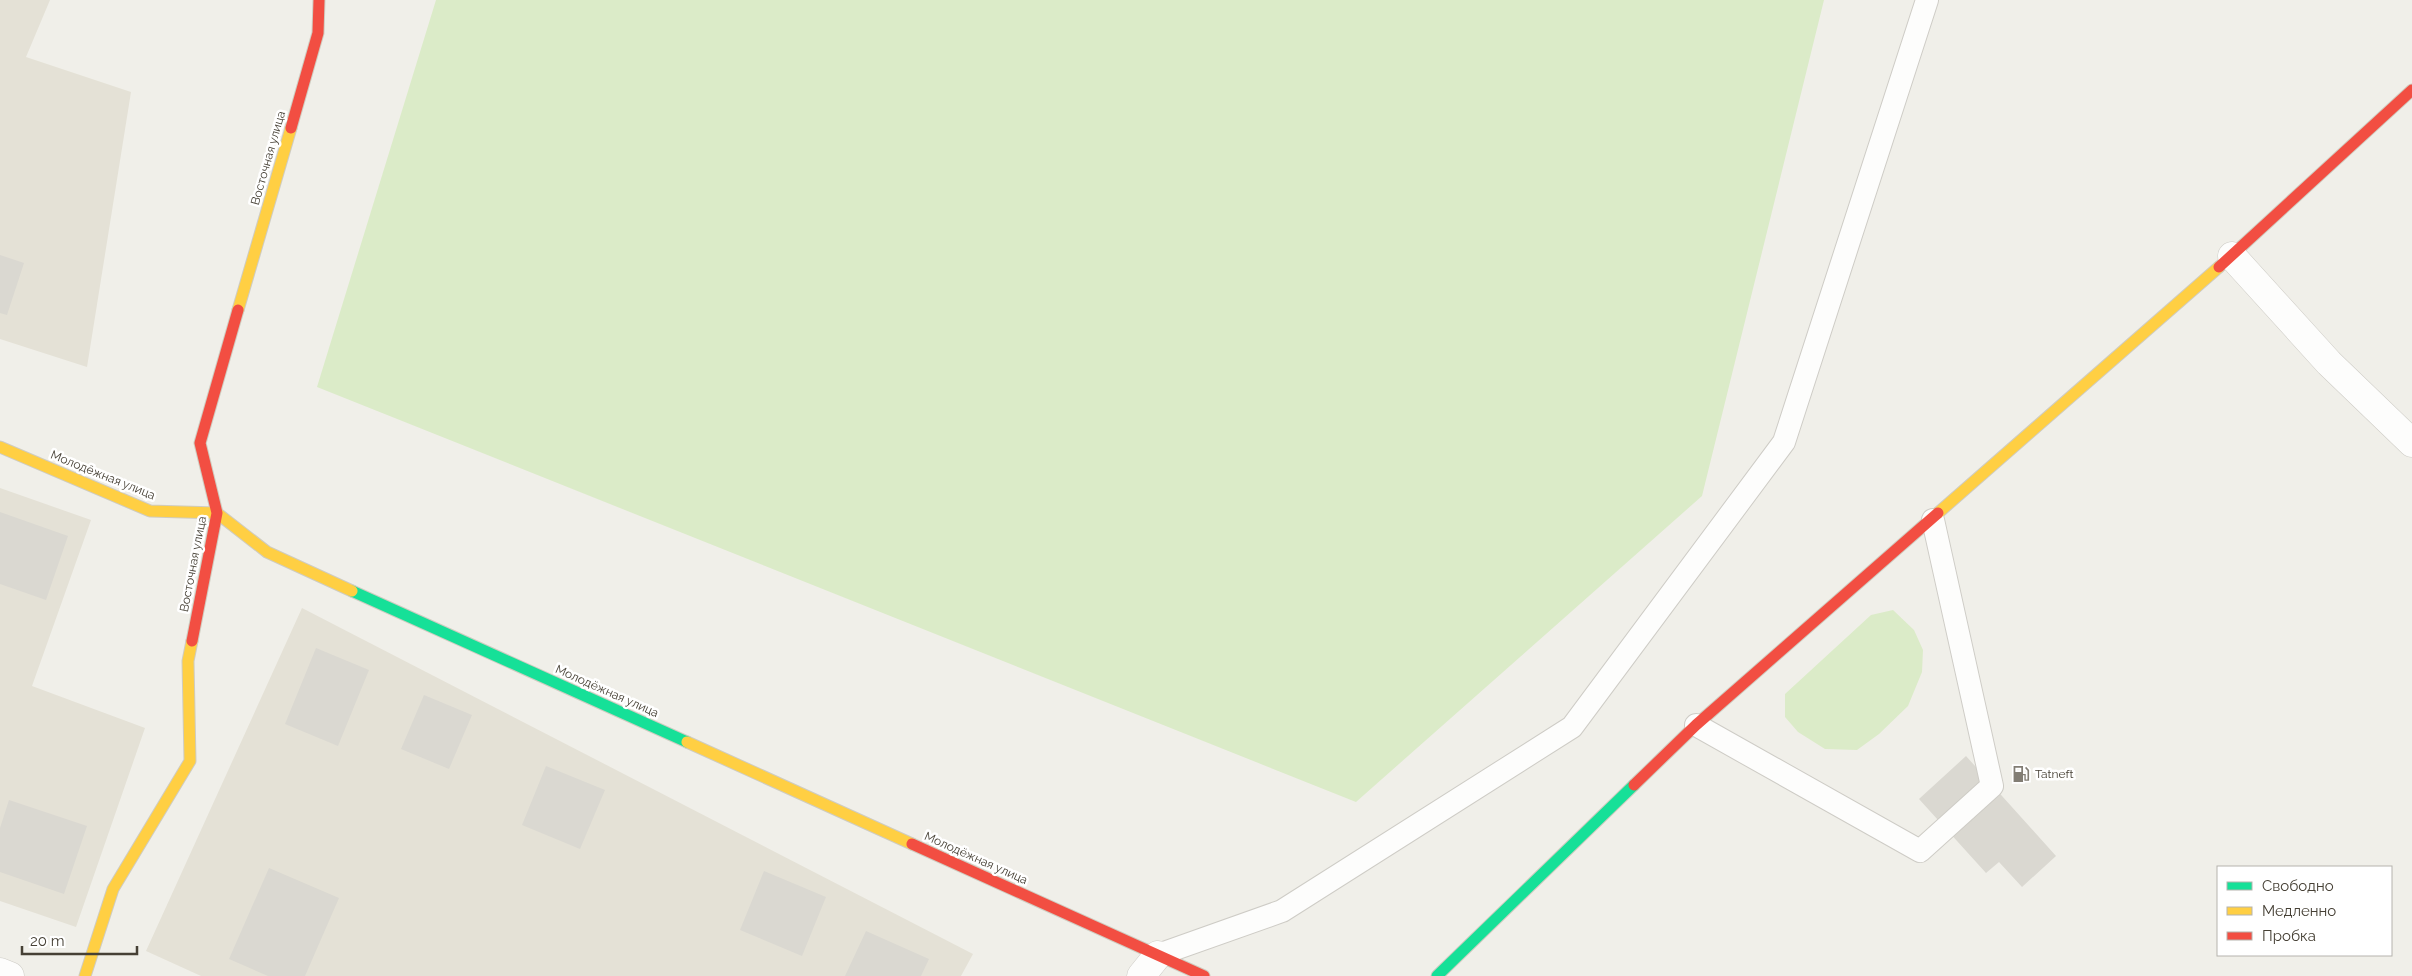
<svg xmlns="http://www.w3.org/2000/svg" width="2412" height="976" font-family="Raleway,sans-serif">
	<style>
		.residential { fill: #e4e1d6 }
		.green { fill: #dbebc8 }
		.building { fill: #dad8d1 }
		.lines { fill: none; stroke-linecap: round; stroke-linejoin: round }
		.lane-casing { stroke: #ceccc6; stroke-width: 24 }
		.street-casing { stroke: #ceccc6; stroke-width: 29 }
		.fast-casing { stroke: #cfccc0; stroke-width: 13 }
		.slow-casing { stroke: #cfccc0; stroke-width: 13 }
		.jam-casing { stroke: #cfccc0; stroke-width: 13 }
		.lane { stroke: #fdfdfc; stroke-width: 22 }
		.street { stroke: #fdfdfc; stroke-width: 28 }
		.fast { stroke: #16e098; stroke-width: 11 }
		.slow { stroke: #ffcf43; stroke-width: 11 }
		.jam { stroke: #f24e42; stroke-width: 11 }
		.labels { text-anchor: middle; dominant-baseline: central; stroke-width: 5; stroke-linejoin: round; paint-order: stroke }
		.street-label { font-size: 12px; fill: #464035; stroke: #fff }
		.poi-label { font-size: 12px; fill: #464035; stroke: #fff; text-anchor: start }
	</style>
	<rect width="100%" height="100%" fill="#f0efe9"/>
	<path class="residential" d="M0 0H50L26 57 131 92 87 367 0 339Z
		M0 488 91 520 32 686 145 728 76 927 0 901Z
		M302 608 973 954 961 976H201L146 951Z"/>
	<path class="green" d="M436 0H1824L1702 496 1356 802 317 387Z
		M1893 610 1914 630 1923 650 1922 672 1908 706 1879 734 1857 750 1825 749 1798 732 1785 717V694L1871 615Z"/>
	<path class="building" d="M0 255 24 263 7 315 0 313Z
		M0 512 68 536 46 600 0 584Z
		M316 648 369 670 338 746 285 724Z
		M424 695 472 715 449 769 401 749Z
		M1966 756 2056 856 2022 887 1999 862 1986 873 1919 799Z
		M546 766 605 790 580 849 522 825Z
		M9 800 87 826 64 894 0 872V828Z
		M269 868 339 898 305 976H268L229 959Z
		M764 871 826 897 802 956 740 930Z
		M866 931 929 959 921 976H845Z"/>
	<g class="lines">
		<g class="lane-casing">
			<path id="lane" d="M1696 725 1920 851 1992 786 1933 520
				M1158 955 1282 911 1572 727 1784 442 1927 0"/>
		</g>
		<g class="street-casing">
			<path id="street" d="M2232 256 2329 363 2412 443
				M0 972 10 976
				M1141 976 1158 955"/>
		</g>
		<g class="fast-casing">
			<path id="fast" d="M352 591 687 742
				M1437 976 1634 785"/>
		</g>
		<g class="slow-casing">
			<path id="slow" d="M238 310 291 128
				M0 447 150 511 217 513 267 552 352 591
				M1938 513 2219 267
				M687 742 912 844
				M85 976 113 889 190 761 188 661 192 641"/>
		</g>
		<g class="jam-casing">
			<path id="jam" d="M291 128 318 33 319 0
				M2219 267 2412 90
				M192 641 217 513 200 443 238 310
				M1634 785 1696 725 1938 513
				M912 844 1204 976"/>
		</g>
		<use href="#lane" class="lane"/>
		<use href="#street" class="street"/>
		<use href="#fast" class="fast"/>
		<use href="#slow" class="slow"/>
		<use href="#jam" class="jam"/>
	</g>
	<defs>
		<g id="fuel-bare" transform="scale(1.35)"><path d="M-5.5-6h7V0h2V4h1.3V-2.5L3-4.5l.8-.8L6-3V5H2.5V1h-1V6h-7ZM-4.2-4.7v3.2H.2V-4.7Z" fill="#827d74" stroke="#fff" stroke-width="2.5" paint-order="stroke"/></g>
	</defs>
	<g fill-rule="evenodd">
		<use href="#fuel-bare" x="2021" y="774"/>
	</g>
	<g class="labels">
		<g class="street-label">
			<text transform="translate(268 158) rotate(-74)">Восточная улица</text>
			<text transform="translate(103 475) rotate(22)">Молодёжная улица</text>
			<text transform="translate(193 564) rotate(-79)">Восточная улица</text>
			<text transform="translate(607 691) rotate(24)">Молодёжная улица</text>
			<text transform="translate(976 858) rotate(24)">Молодёжная улица</text>
		</g>
		<g class="poi-label">
			<text x="2035" y="774">Tatneft</text>
		</g>
	</g>
	<rect x="2217" y="866" width="175" height="90" fill="#ffffff" stroke="#b5b3ae"/>
	<rect x="2227" y="882" width="25" height="8" fill="#16e098" stroke="#b5b3ae"/>
	<text x="2262" y="891" font-size="15" fill="#464035">Свободно</text>
	<rect x="2227" y="907" width="25" height="8" fill="#ffcf43" stroke="#b5b3ae"/>
	<text x="2262" y="916" font-size="15" fill="#464035">Медленно</text>
	<rect x="2227" y="932" width="25" height="8" fill="#f24e42" stroke="#b5b3ae"/>
	<text x="2262" y="941" font-size="15" fill="#464035">Пробка</text>
	<path d="M22 946v8h115v-8" fill="none" stroke="#464035" stroke-width="2.5"/>
	<text x="30" y="946" font-size="15" fill="#464035" stroke="#ffffff" stroke-width="4" paint-order="stroke">20 m</text>
</svg>
